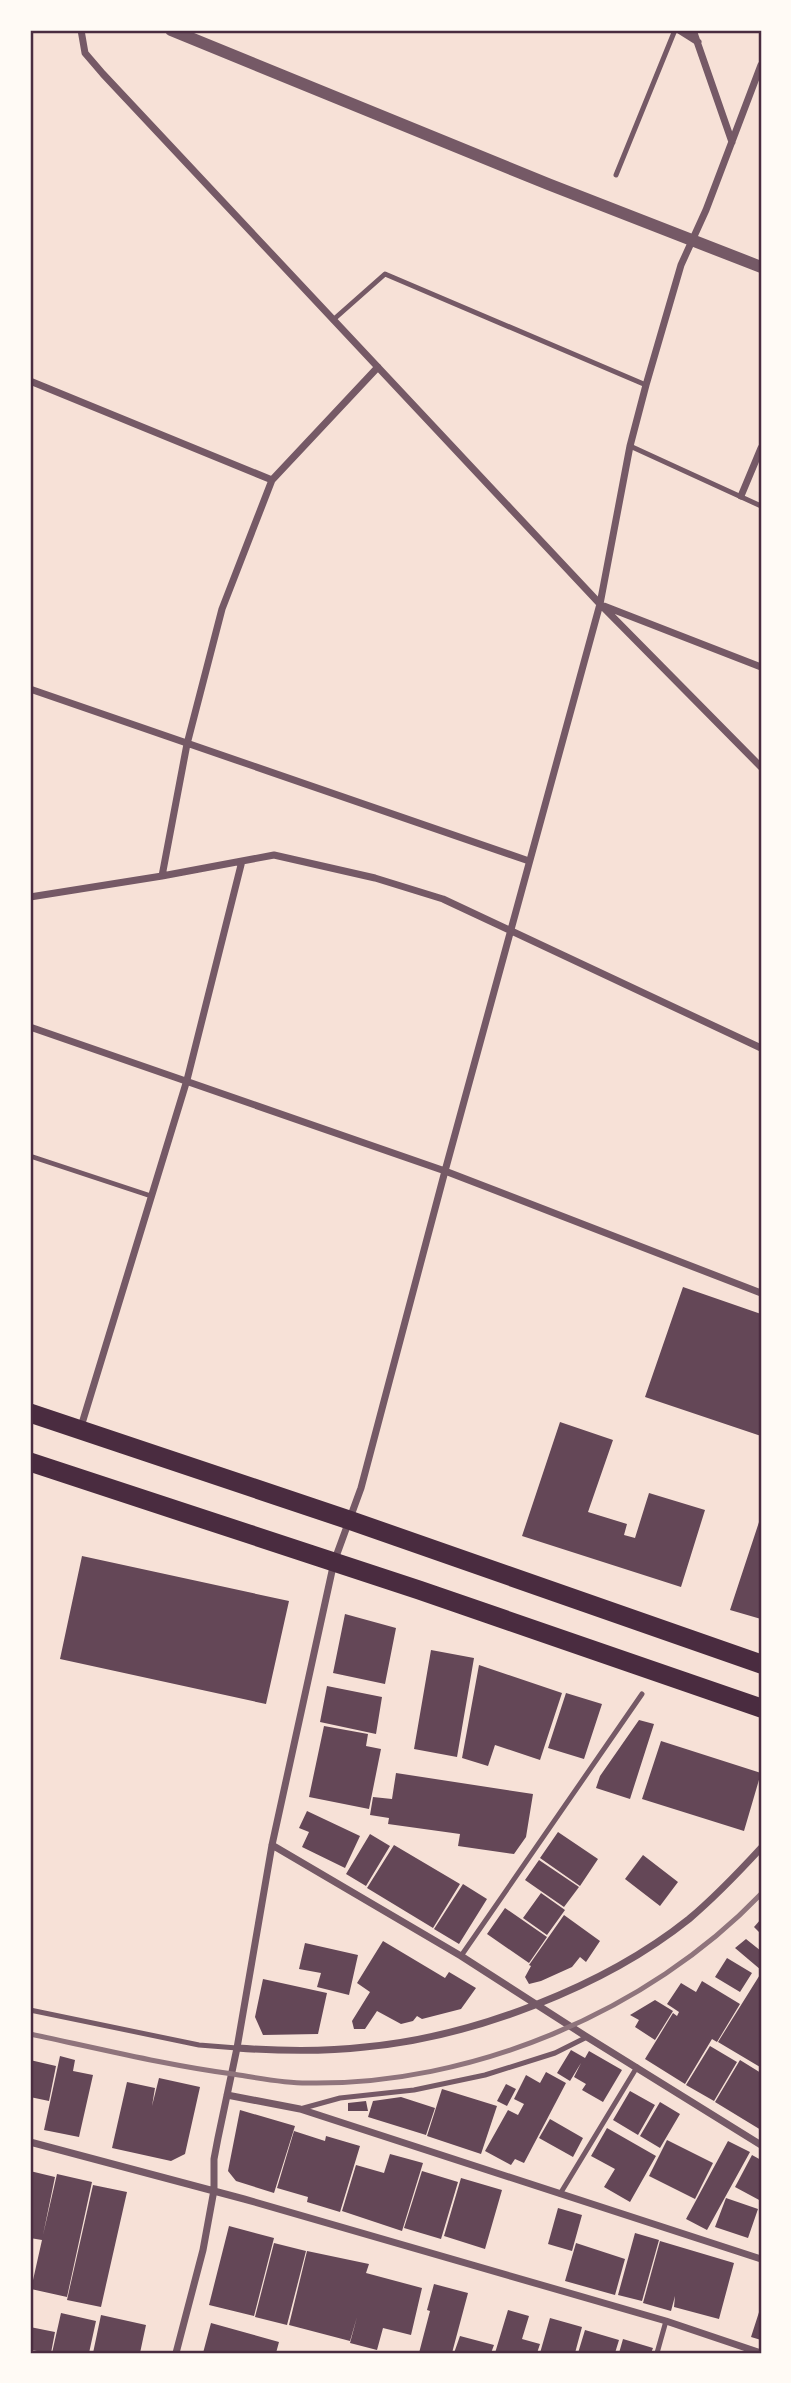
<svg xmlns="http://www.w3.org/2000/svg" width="791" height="2383" font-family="Signika,sans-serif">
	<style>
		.building { fill: #644757 }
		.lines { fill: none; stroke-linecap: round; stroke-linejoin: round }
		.service { stroke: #755966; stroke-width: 5 }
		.minor { stroke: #755966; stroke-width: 7 }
		.tertiary { stroke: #755966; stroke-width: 12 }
		.trunk { stroke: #4a2c40; stroke-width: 19 }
		.rail { stroke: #8f747c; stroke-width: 5 }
		.neatline { fill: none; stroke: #4a2c40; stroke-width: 2.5 }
	</style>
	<rect width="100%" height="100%" fill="#f7e1d7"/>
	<path class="building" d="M683 1287 761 1314V1436L645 1397Z
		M560 1422 613 1440 588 1512 627 1524 624 1535 635 1538 649 1493 705 1510 681 1587 522 1536Z
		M761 1516V1619L730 1610Z
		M82 1556 289 1601 266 1704 60 1659Z
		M345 1614 396 1628 385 1684 333 1673Z
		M431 1650 474 1658 457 1757 414 1749Z
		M479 1665 562 1693 540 1760 495 1745 488 1766 462 1758Z
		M327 1686 382 1697 376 1734 320 1722Z
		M566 1693 602 1704 584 1759 548 1748Z
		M639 1720 654 1724 630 1799 596 1788 600 1776Z
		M324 1726 368 1734 366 1746 381 1749 369 1809 309 1797Z
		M661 1741 761 1773 744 1831 642 1799Z
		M396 1773 533 1794 526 1837 514 1854 458 1846 460 1834 388 1824 389 1818 370 1815 373 1797 392 1799Z
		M307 1811 360 1836 345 1868 302 1847 309 1832 299 1828Z
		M558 1832 598 1859 580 1886 540 1858Z
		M370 1834 390 1846 366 1886 346 1874Z
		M394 1845 460 1884 433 1928 367 1888Z
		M643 1855 678 1882 660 1906 625 1879Z
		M539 1860 579 1887 564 1907 525 1880Z
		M463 1884 487 1899 459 1944 434 1929Z
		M541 1893 565 1910 547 1935 523 1918Z
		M505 1908 547 1937 529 1963 487 1934Z
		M564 1915 600 1941 586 1962 580 1957 572 1967 541 1981 529 1984 525 1977 531 1966 529 1965Z
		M761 1919V1934L754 1927Z
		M746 1939 761 1951V1970L735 1948Z
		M383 1941 445 1978 449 1972 476 1988 461 2009 422 2019 417 2016 413 2021 401 2024 377 2011 365 2029H354L352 2021 370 1992 357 1983Z
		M305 1943 358 1955 349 1995 317 1987 321 1973 299 1969Z
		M727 1958 752 1973 740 1992 715 1977Z
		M761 1973V2065L760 2067 718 2042Z
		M263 1979 327 1993 318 2034 263 2035 255 2017Z
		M702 1981 740 2004 717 2042 712 2039 685 2084 645 2059 673 2013 677 2016 679 2012 667 2004 681 1983 696 1992Z
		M655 2000 673 2011 655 2040 635 2027 639 2020 630 2015Z
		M710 2046 737 2062 714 2101 686 2085Z
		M571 2050 585 2058 589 2051 622 2070 603 2102 582 2090 586 2084 574 2077 581 2063 570 2081 557 2073Z
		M60 2056 75 2060 73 2071 93 2075 79 2137 44 2130Z
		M30 2060 56 2066 49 2101 30 2097Z
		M740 2060 761 2073V2130L715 2102Z
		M546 2072 566 2083 524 2163 515 2159 511 2165 485 2151 508 2110 518 2115 524 2104 514 2099 526 2075 540 2083Z
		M159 2078 200 2087 185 2154 171 2161 112 2148 127 2082 155 2088 152 2106Z
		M506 2084 516 2089 507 2106 497 2101Z
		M442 2089 497 2106 481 2154 427 2136Z
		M630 2091 655 2105 638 2135 613 2120Z
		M401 2097 435 2108 426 2135 368 2117 373 2101Z
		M366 2101 368 2111H348V2103Z
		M660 2102 680 2114 660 2148 640 2136Z
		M240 2110 295 2126 274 2193 236 2181 228 2171Z
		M550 2119 583 2138 573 2157 539 2138Z
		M607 2128 656 2156 630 2202 604 2187 615 2169 591 2156Z
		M294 2131 325 2141 326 2136 360 2146 340 2212 307 2202 308 2197 277 2188Z
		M667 2140 713 2163 695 2199 649 2176Z
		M728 2141 750 2152 707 2230 686 2219Z
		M390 2154 423 2163 402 2231 342 2211 356 2165 384 2173Z
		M752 2155 761 2160V2201L735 2187Z
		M30 2171 55 2177 43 2235 57 2174 92 2182 67 2297 31 2289 42 2240 30 2238Z
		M422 2171 458 2182 441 2239 404 2228Z
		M461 2178 502 2190 485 2249 444 2236Z
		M93 2185 127 2192 101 2307 67 2300Z
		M726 2198 758 2209 748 2238 715 2227Z
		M558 2208 582 2215 572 2251 548 2244Z
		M229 2226 274 2238 254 2316 209 2305Z
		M635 2233 659 2240 642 2301 618 2295Z
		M660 2241 734 2263 719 2319 674 2307 675 2296 671 2311 643 2303Z
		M274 2243 306 2251 287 2325 255 2317Z
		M576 2243 625 2259 615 2295 565 2281Z
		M307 2251 369 2264 366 2273 422 2288 411 2335 383 2328 377 2350 350 2343 357 2317 350 2341 289 2325Z
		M434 2284 468 2293 452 2353H419L430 2311 427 2310Z
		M761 2306V2340L751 2337Z
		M508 2310 529 2316 522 2339 540 2344 537 2353H495Z
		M61 2313 96 2321 89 2353H52Z
		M101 2315 146 2325 140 2353H93Z
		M550 2318 582 2327 575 2353H540Z
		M211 2323 279 2342 276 2353H203Z
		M30 2327 55 2332 51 2353 30 2350Z
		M585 2330 619 2340 615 2353H578Z
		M460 2336 494 2345 491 2353H454Z
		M623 2339 653 2348 651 2353H619Z"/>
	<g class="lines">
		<path class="service" d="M616 175 675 30
			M333 320 385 274 646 385
			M630 446 761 506
			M30 1156 151 1196
			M461 1956 642 1694
			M30 2010 199 2045 237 2048
			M300 2109 340 2098 414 2090 485 2075 555 2053 587 2037
			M560 2194 637 2067
			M657 2353 666 2321"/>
		<path class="minor" d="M81 30 85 53 103 74 600 604 761 767
			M679 30 698 42
			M693 30 732 142
			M30 381 272 480
			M741 496 761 448
			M604 606 761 667
			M30 689 529 861
			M162 876 187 744 222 609 272 480 378 367
			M30 897 162 876 274 855 375 878 443 899 761 1048
			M30 1027 445 1171 761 1293
			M80 1430 187 1080 242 861
			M272 1845 461 1956 587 2037 761 2145
			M237 2048C280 2051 322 2052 365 2047 473 2037 604 1987 689 1919 715 1897 738 1873 761 1848
			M227 2095 300 2109 761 2259
			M30 2142 244 2199 666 2321 761 2353
			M176 2353 203 2250 214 2190V2159L218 2138 237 2048 272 1845 334 1562 361 1488 445 1171 600 604 630 446 646 385 681 265 706 210 761 65"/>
		<path class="tertiary" d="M171 30 548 184 761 267"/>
		<path class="trunk" d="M30 1413 349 1520 761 1664
			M30 1462 419 1590 761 1708"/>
		<path class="rail" d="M30 2034C97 2048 165 2065 233 2074 258 2078 282 2083 307 2083 471 2086 648 2012 761 1894"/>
	</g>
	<rect width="791" height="2383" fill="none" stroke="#fffaf5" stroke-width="63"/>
	<rect x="32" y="32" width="728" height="2320" class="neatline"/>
</svg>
